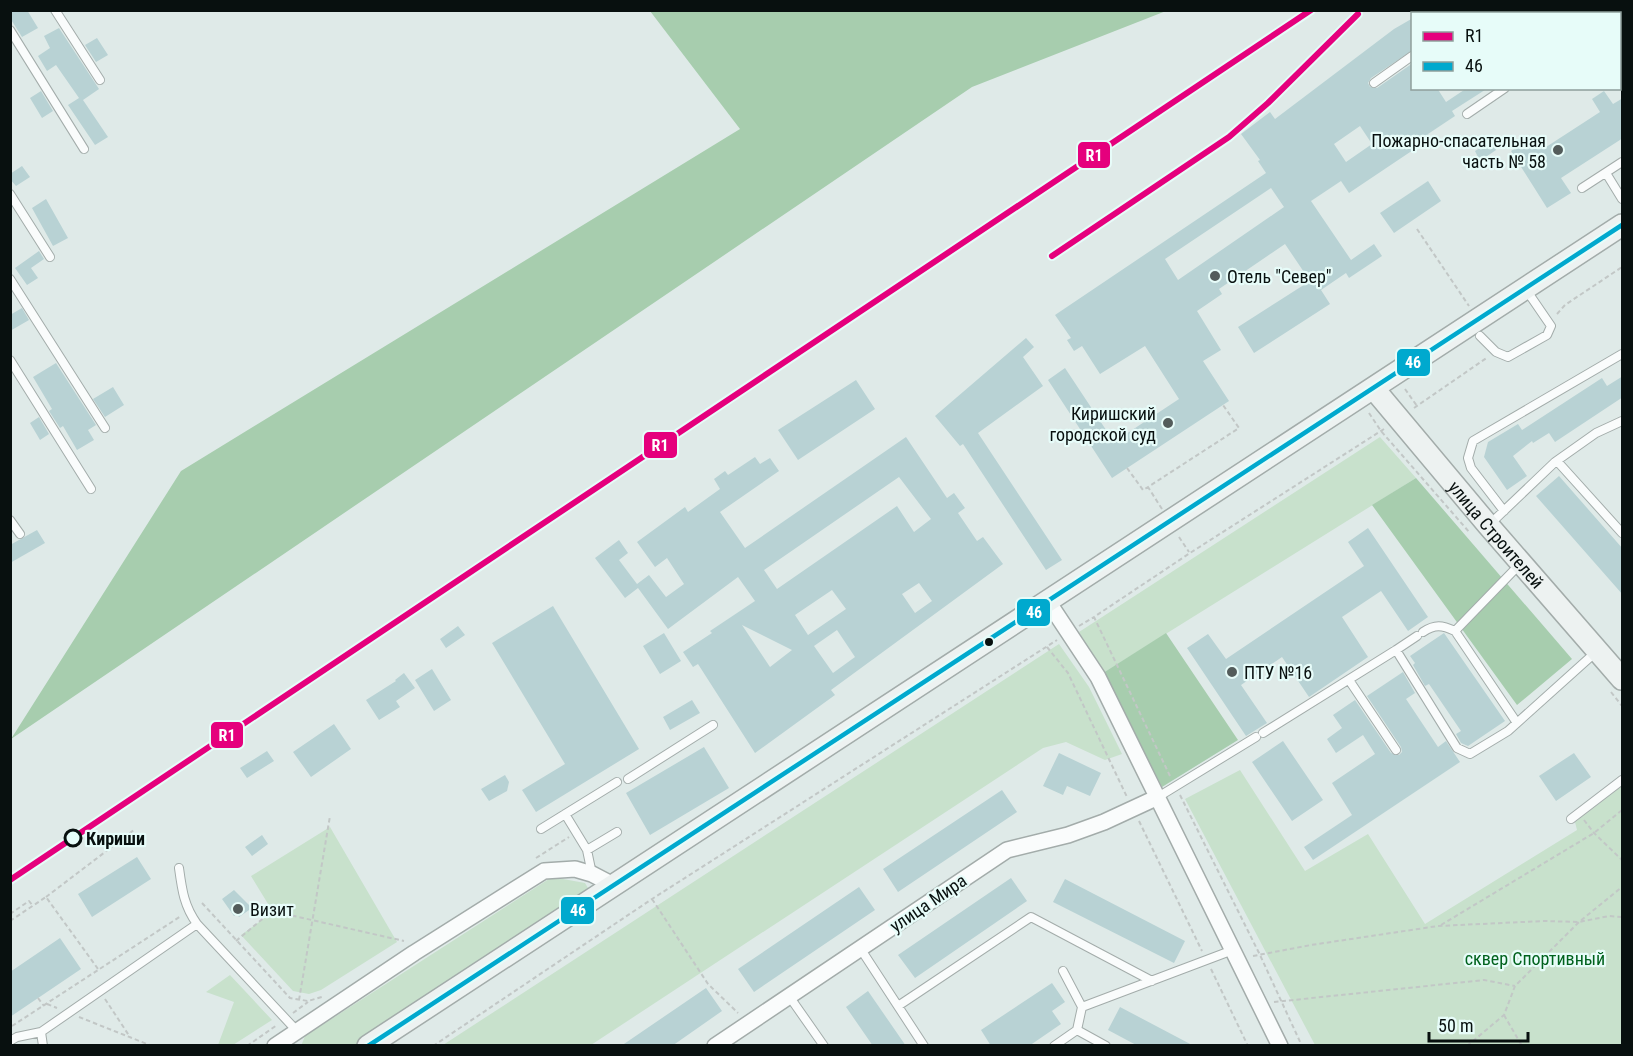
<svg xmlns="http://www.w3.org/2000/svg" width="1633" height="1056" font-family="'Roboto Condensed',sans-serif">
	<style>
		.green { fill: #c8e1cc }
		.forest { fill: #a7cdae }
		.building { fill: #b8d2d4; fill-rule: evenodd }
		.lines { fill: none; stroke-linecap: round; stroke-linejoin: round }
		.lane-casing { stroke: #a3acaa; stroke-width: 10 }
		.street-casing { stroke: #a3acaa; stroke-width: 18 }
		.secondary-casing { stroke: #a3acaa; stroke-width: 24 }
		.path { stroke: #c2c7c6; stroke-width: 2; stroke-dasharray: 4.5 3; stroke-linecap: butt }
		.lane { stroke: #fafcfc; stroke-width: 8 }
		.street { stroke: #fafcfc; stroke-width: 15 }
		.secondary { stroke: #edf2f1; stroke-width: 21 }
		.bus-1-casing { stroke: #e7fcf9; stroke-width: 9 }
		.bus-1 { stroke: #00a9ce; stroke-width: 4.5 }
		.rail-1-casing { stroke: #e7fcf9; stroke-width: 10 }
		.rail-1 { stroke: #e5007d; stroke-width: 6 }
		.poi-dot { fill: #535c5b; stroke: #e7fcf9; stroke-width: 2 }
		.bus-dot { fill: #08100f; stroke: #e7fcf9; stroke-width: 2 }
		.stop-dot { fill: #e7fcf9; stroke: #08100f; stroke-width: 3 }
		.labels { text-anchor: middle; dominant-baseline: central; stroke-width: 4.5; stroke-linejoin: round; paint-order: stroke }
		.poi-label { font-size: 18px; fill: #08100f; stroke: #e7fcf9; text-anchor: start }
		.street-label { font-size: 18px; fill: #08100f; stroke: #e7fcf9 }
		.stop-label { font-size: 18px; font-weight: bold; fill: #08100f; stroke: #e7fcf9; text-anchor: start }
		.park-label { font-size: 18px; fill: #00621d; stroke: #e7fcf9 }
		.line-badge { stroke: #e7fcf9; stroke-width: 2 }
		.badge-label { font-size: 16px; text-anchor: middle; font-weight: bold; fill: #fff }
	</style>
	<rect width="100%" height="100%" fill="#dfeae8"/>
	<path class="green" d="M1380 437 1416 478 1103 673 1079 632Z
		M1059 644 1089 687 1122 754 1105 760 1066 742 1043 748 591 1045H443Z
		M1240 770 1305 871 1368 834 1425 924 1577 830 1575 822 1622 786V1045H1315L1185 799Z
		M330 827 397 942 321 990 309 994 293 991 241 935 273 912 251 876Z
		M552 877 585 883 591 893 359 1045 301 1046 305 1036Z
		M230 975 272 1020 233 1045H218L234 1002 206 992Z"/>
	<path class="forest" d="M650 11H1166L972 87 11 739 181 471 740 129Z
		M1416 478 1572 659 1517 705 1372 505Z
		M1166 633 1238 740 1162 787 1103 673Z"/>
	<path class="building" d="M10 10H27L38 28 22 37 10 18Z
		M1413 18V50L1371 78 1368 83 1370 87 1377 88 1413 63V88H1437L1446 102 1467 88H1488L1452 111 1455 116 1428 134 1431 138 1349 193 1341 181 1311 201 1351 260 1374 244 1382 256 1349 278 1346 273 1321 290 1330 304 1254 353 1238 327 1310 281 1285 244 1219 289 1222 294 1197 311 1221 350 1203 361 1229 401 1112 478 1048 380 1065 368 1114 442 1179 399 1145 346 1100 374 1082 346 1074 351 1067 340 1071 338 1055 315 1266 173 1258 161 1260 160 1241 134 1270 112 1275 119 1394 29ZM1360 126 1372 144 1346 162 1334 144ZM1271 188 1284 207 1178 280 1165 259Z
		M59 28 99 89 83 100 108 137 95 145 68 105 79 98 56 65 47 71 38 56 50 48 44 36Z
		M97 38 108 55 96 62 85 45Z
		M41 91 53 111 42 118 30 98Z
		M1604 91 1613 104 1623 98V138L1561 178 1571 193 1547 208 1511 151 1534 136 1543 149 1600 112 1592 99Z
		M1491 141 1496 150 1480 161 1475 151Z
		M22 166 30 177 16 186 10 179V174Z
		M1428 181 1441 201 1394 233 1380 213Z
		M46 199 68 238 53 246 32 208Z
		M39 251 44 259 31 268 38 278 27 285 15 268Z
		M22 308 29 320 10 331V315Z
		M1026 338 1034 347 1023 357 1043 386 978 433 1062 560 1046 570 963 444 960 446 935 416Z
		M56 363 96 425 88 430 94 440 77 450 63 426 60 428 49 411 52 409 33 377Z
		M1623 376V397L1555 442 1549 433 1533 443 1532 441 1513 456 1527 476 1507 490 1484 457 1488 442 1518 424 1522 430 1602 378 1607 386Z
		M856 380 875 409 798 460 778 430Z
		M113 387 124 405 105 417 93 399Z
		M39 417 49 434 40 440 30 423Z
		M906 437 947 498 954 493 965 508 958 513 977 541 983 537 1003 564 831 690 835 695 755 753 698 664 693 667 683 652 712 633 710 631 755 601 738 577 668 629 638 588 625 598 595 558 619 540 628 553 619 560 637 584 649 575 666 597 684 584 667 558 655 567 637 542 685 507 688 512 720 489 714 479 725 471 728 475 755 457 760 464 770 458 779 471 720 512 745 548ZM899 477 931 519 914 532 897 506 777 589 764 570ZM919 583 932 601 915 613 902 594ZM832 590 846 609 808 635 795 615ZM742 625 792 650 770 667ZM837 630 855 657 833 673 814 646Z
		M1559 476 1623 549V595L1536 496Z
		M1368 528 1428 617 1408 631 1381 591 1342 617 1368 657 1309 697 1282 657 1241 685 1267 723 1246 736 1187 648 1208 634 1226 659 1364 566 1348 542Z
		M37 530 45 543 10 563V545Z
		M553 606 639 749 536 812 522 790 565 764 492 643Z
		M458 626 465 635 446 648 440 639Z
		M664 633 681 661 660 674 643 646Z
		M1444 633 1505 721 1468 746 1461 743 1456 734 1461 731 1429 684 1425 686 1413 665 1415 663 1410 656Z
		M432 669 451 700 434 711 415 680Z
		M1403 672 1415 693 1406 699 1438 747 1446 741 1460 762 1313 860 1304 847 1352 815 1332 783 1375 754 1363 735 1336 753 1327 739 1342 728 1333 715 1355 700 1391 753 1399 755 1402 752 1401 747 1367 696Z
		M404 673 415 688 396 701 400 707 379 720 366 700 396 681 395 680Z
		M692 700 700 713 670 730 663 717Z
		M334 724 351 749 311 777 293 752Z
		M1283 741 1323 800 1292 821 1252 762Z
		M704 747 729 788 650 835 626 793Z
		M267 751 274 761 247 778 240 768Z
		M1059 753 1101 773 1090 796 1067 786 1063 795 1043 786Z
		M1574 753 1591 777 1556 801 1539 776Z
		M505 775 509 782 507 791 489 801 481 789Z
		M1002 790 1017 812 898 892 883 869Z
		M262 835 268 844 252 856 245 847Z
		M137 857 151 879 92 917 78 894Z
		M1011 878 1027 901 915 978 898 955Z
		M1065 879 1185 941 1174 963 1053 902Z
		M859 887 875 910 754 992 738 969Z
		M234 890 252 908 239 917 237 914 234 916 222 899Z
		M60 938 81 969 10 1017V972Z
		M1052 983 1065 1002 1052 1011 1061 1024 1029 1046H991L981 1030Z
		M706 988 722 1011 672 1046H621Z
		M868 991 906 1046H873L846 1007Z
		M1120 1007 1194 1046H1138L1108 1030Z"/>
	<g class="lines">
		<g class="lane-casing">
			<path id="lane" d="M55 10 100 80
				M1477 14 1482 10
				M1563 14 1568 10
				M1614 14 1618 10
				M10 30 84 149
				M1374 83 1412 56
				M1467 114 1505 88
				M1606 173 1622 199
				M1582 188 1622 162
				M10 194 50 257
				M10 279 105 428
				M1480 336 1496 352 1508 357 1547 335 1551 326 1527 291
				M10 360 91 489
				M1557 461 1622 533
				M1504 511 1471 468 1468 458 1473 441 1622 354
				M10 520 20 534
				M1490 524 1555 462 1596 433 1622 421
				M1455 631 1520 564
				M1423 632C1435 624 1442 625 1455 631L1517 723
				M1396 650 1417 636
				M1349 680 1396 750
				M1263 733 1396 650 1457 748 1470 754 1508 731 1597 651
				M628 779 713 725
				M1158 797 1256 737
				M565 814 587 850 592 874
				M1571 819 1622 780
				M541 829 617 782
				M587 850 617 832
				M179 868C182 890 184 906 197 924
				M860 948 924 1046
				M1063 971 1082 1007
				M789 996 824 1046
				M898 1006 1031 917 1152 981
				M10 1041 17 1037 41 1032
				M43 1046 41 1032 197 924 297 1031
				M1054 1046 1077 1030
				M1106 1046 1077 1030 1082 1007 1233 950"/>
		</g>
		<g class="street-casing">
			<path id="street" d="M1049 603 1098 677 1280 1046
				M275 1046 414 953 544 871 575 869 592 874 615 886
				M715 1046 1007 850 1068 835 1104 822 1158 797"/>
		</g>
		<g class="secondary-casing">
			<g id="secondary">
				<path id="s1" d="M1374 389 1488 525 1622 679"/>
				<path d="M368 1046C788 775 1205 500 1622 225"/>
			</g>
		</g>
		<path class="path" d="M1417 229 1469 306
			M1557 314 1565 305 1622 267
			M1405 389 1417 406
			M1414 408 1488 357
			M1369 413 1381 431 1470 533
			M1127 468 1143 490 1148 487
			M1162 509 1148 487 1239 428 1223 405
			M1179 537 1189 552
			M1079 626 1094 617
			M1047 647 1068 673 1127 797
			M1611 692 1622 706
			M1170 776 1094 617 1190 553 1384 429
			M1180 795 1260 955 1302 1046
			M1584 820 1594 833 1622 860
			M1139 821 1202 951
			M536 858 569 837
			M46 897 134 830
			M652 899 708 984 738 1013
			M202 903 290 998 308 1001 322 997
			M10 914 29 901 33 906
			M10 921 46 897 98 969
			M1441 925 1594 833 1622 810
			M236 941 272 911 404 941
			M1253 956 1311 945 1438 926 1544 921 1579 922 1609 916 1622 917
			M1211 969 1248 1046
			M38 998 44 1006
			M105 999 130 1037
			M299 1000 330 816
			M1274 1002 1484 980 1515 986
			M47 1004 57 1008
			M293 1013 308 1002
			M1504 1015 1522 1046
			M79 1017 152 1046
			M12 1026 181 916
			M247 1046 277 1025
			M433 1046 652 899 1057 640
			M1467 1046 1504 1015 1515 986 1579 922 1622 887"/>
		<use href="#lane" class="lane"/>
		<use href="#street" class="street"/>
		<use href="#secondary" class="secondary"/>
		<g class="bus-1-casing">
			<path id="bus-1" d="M368 1046C788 775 1205 500 1622 225"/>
		</g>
		<use href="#bus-1" class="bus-1"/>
		<g class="rail-1-casing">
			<path id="rail-1" d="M1052 256 1229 137 1268 103 1358 14
				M10 880 1311 10"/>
		</g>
		<use href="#rail-1" class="rail-1"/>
	</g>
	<g class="poi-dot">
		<circle cx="1558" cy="150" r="6"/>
		<circle cx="1215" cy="276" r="6"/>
		<circle cx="1168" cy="423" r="6"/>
		<circle cx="1232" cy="672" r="6"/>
		<circle cx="238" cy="909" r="6"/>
	</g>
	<circle class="bus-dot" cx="989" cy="642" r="5"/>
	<circle class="stop-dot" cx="73" cy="838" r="8"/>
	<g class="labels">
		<g class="poi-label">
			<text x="1546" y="140" text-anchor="end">Пожарно-спасательная<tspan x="1546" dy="21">часть № 58</tspan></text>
			<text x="1227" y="276">Отель "Север"</text>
			<text x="1156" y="413" text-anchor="end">Киришский<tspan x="1156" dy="21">городской суд</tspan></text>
			<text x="1244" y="672">ПТУ №16</text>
			<text x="250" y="909">Визит</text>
		</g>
		<g class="street-label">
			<text stroke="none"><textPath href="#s1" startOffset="190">улица Строителей</textPath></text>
			<text transform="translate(928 903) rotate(-34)">улица Мира</text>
		</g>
		<g class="stop-label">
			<text x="86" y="838">Кириши</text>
		</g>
		<g class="park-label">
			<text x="1535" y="958">сквер Спортивный</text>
		</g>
	</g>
	<g class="line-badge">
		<rect x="1077" y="141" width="34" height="28" rx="6" fill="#e5007d"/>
		<rect x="1396" y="348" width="35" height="29" rx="6" fill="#00a9ce"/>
		<rect x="643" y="431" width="35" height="28" rx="6" fill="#e5007d"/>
		<rect x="1016" y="598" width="35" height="29" rx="6" fill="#00a9ce"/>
		<rect x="210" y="721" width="34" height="28" rx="6" fill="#e5007d"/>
		<rect x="560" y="896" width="35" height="29" rx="6" fill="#00a9ce"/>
	</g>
	<g class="badge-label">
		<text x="1094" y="161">R1</text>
		<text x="1413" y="368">46</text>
		<text x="660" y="451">R1</text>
		<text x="1034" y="618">46</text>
		<text x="227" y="741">R1</text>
		<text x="578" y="916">46</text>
	</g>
	<rect width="1633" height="1056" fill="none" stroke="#08100f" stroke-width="24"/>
	<rect x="1411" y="12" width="210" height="78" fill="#e7fcf9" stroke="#8e9e9b" stroke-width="1.5"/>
	<rect x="1423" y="32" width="30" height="9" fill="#e5007d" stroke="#8e9e9b" stroke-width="1.5"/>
	<text x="1465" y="42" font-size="18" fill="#08100f">R1</text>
	<rect x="1423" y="62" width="30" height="9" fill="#00a9ce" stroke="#8e9e9b" stroke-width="1.5"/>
	<text x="1465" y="72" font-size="18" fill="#08100f">46</text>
	<path d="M1429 1032v9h99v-9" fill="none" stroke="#08100f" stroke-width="3"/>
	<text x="1438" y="1032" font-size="18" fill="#08100f" stroke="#e7fcf9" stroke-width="4.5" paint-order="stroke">50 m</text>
</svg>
